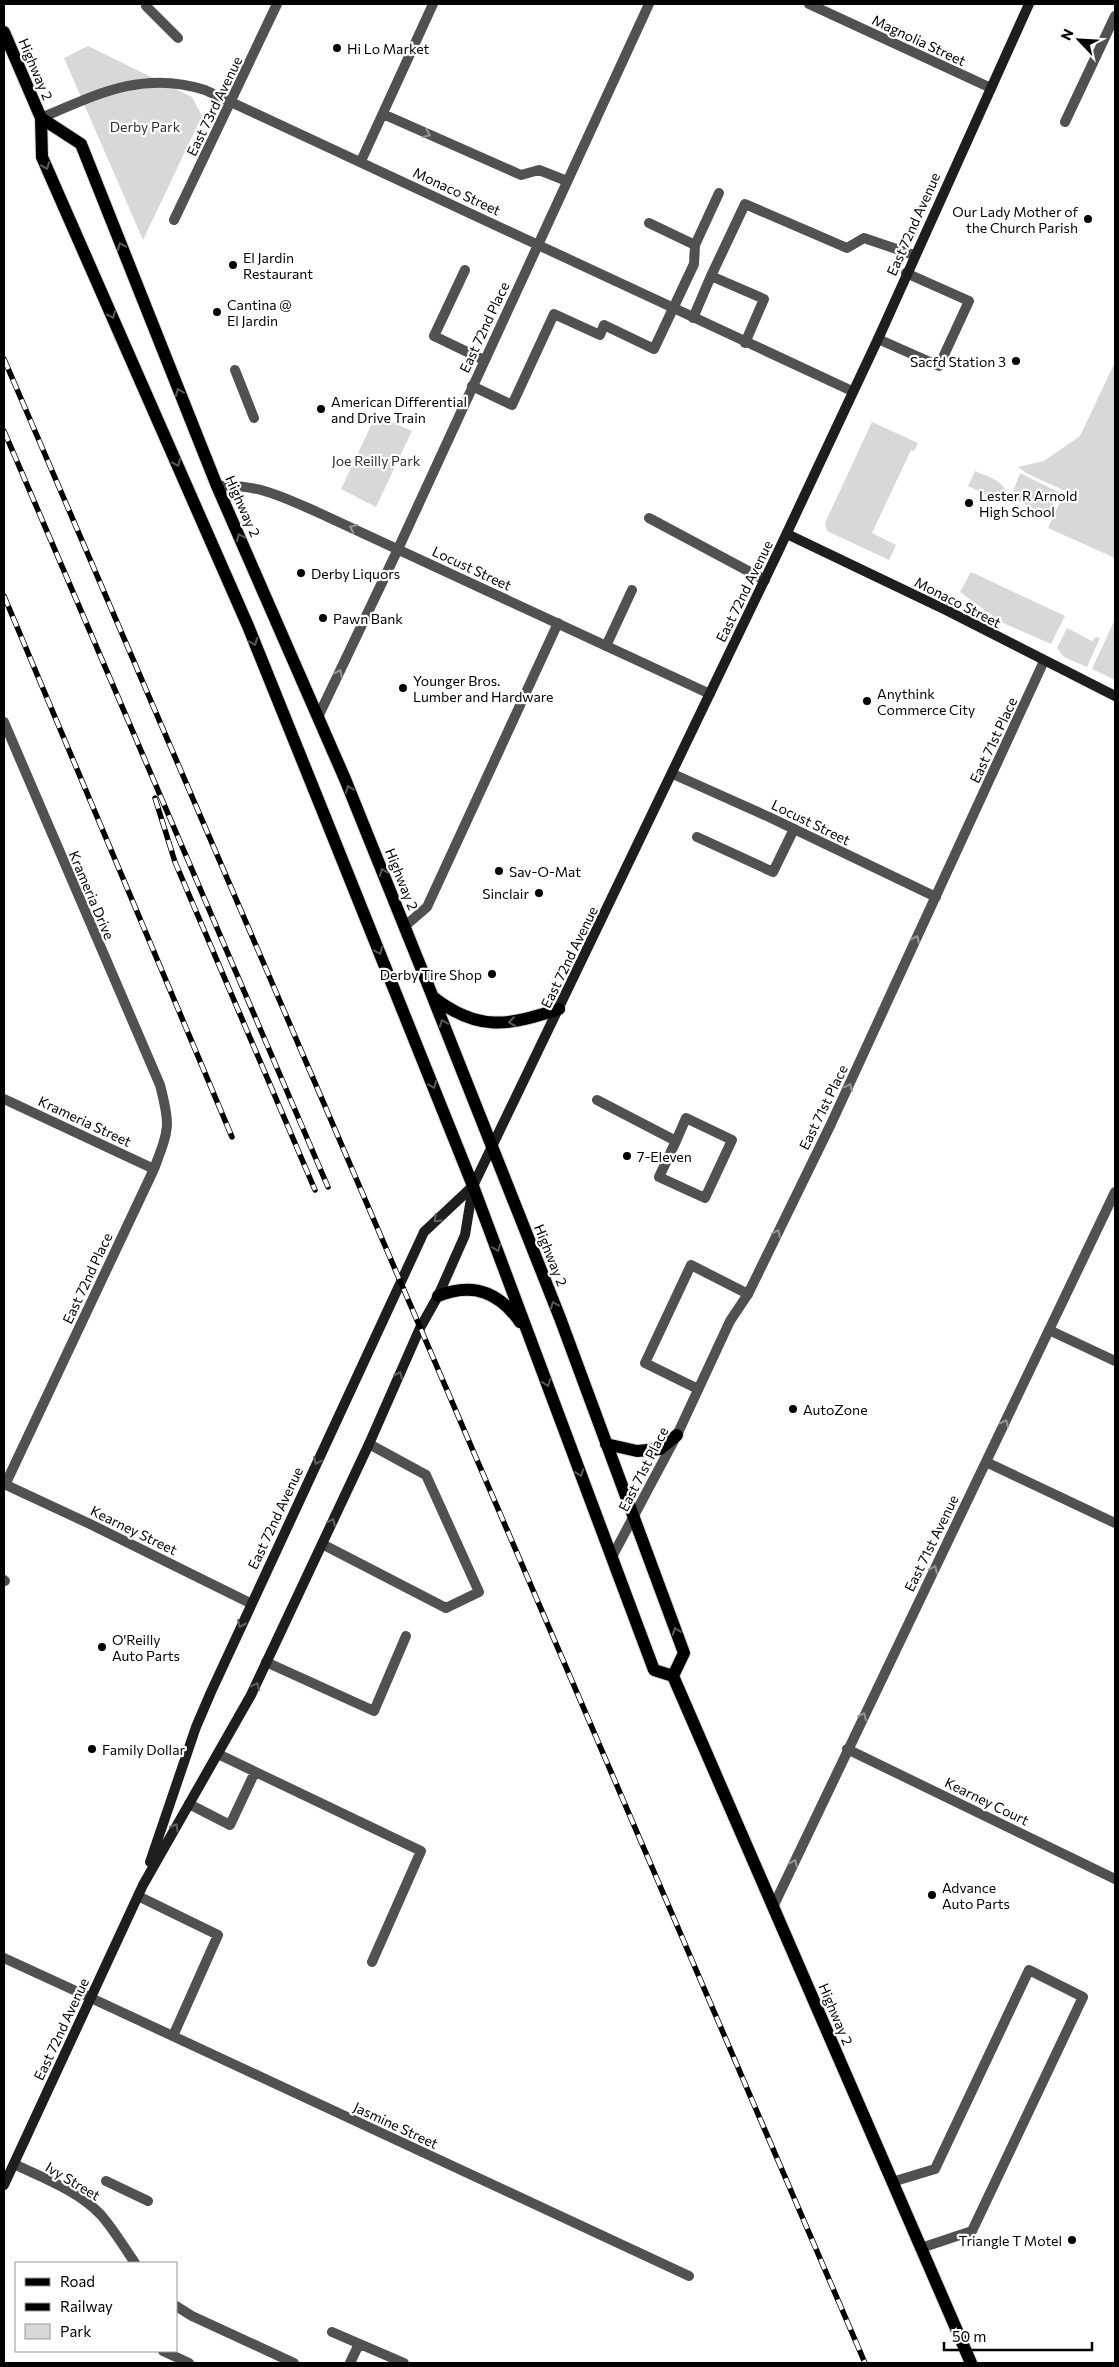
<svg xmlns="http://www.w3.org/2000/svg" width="1119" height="2367" font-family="Commissioner,sans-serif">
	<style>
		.green { fill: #d8d8d8 }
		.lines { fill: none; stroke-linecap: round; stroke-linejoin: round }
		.primary-casing { stroke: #dbdbdb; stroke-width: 14 }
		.lane { stroke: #515151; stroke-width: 10 }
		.street { stroke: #515151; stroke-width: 10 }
		.secondary { stroke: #1e1e1e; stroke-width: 10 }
		.primary { stroke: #000; stroke-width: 12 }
		.rail-casing { stroke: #000; stroke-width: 5.5 }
		.rail { stroke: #fff; stroke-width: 4; stroke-dasharray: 11; stroke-linecap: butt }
		.oneway { stroke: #979797 }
		.oneway2 { stroke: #595959 }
		.oneway3 { stroke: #626262 }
		.poi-dot { fill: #000; stroke: #fff; stroke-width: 2 }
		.labels { text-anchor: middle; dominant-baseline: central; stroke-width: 4.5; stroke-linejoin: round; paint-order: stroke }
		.street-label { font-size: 14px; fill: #000; stroke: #fff }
		.poi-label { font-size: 14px; fill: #000; stroke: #fff; text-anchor: start }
		.park-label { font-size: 14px; fill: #2f2f2f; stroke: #fff }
	</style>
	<rect width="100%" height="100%" fill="#fff"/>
	<path class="green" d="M88 46 192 97 202 116 143 240 64 58Z
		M1115 362V558L1048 528 1065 491 1026 473 1018 467 1044 461 1080 436Z
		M376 415 412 431 376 507 341 489Z
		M872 422 918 443 914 451 911 450 872 533 896 545 889 560 827 531 825 523Z
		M975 471C990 478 1002 479 1008 495L1005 501 1001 502 968 486Z
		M1020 473 1058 492 1048 516 1011 497Z
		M971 572 1065 616 1051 644 1001 622 960 592Z
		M1115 619V680L1092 669Z
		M1067 628 1092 641 1096 637 1100 638 1087 667 1064 657 1057 648Z"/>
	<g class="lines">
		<g class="primary-casing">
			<path id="primary" d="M4 32 41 118 42 157 248 626 323 812 473 1186 654 1670 673 1676 971 2363
				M41 118 81 144 217 486 345 779 428 985 560 1318 684 1653 673 1676
				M433 997C478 1032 508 1026 559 1009
				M438 1296C473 1282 499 1292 520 1322
				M606 1444 637 1451 660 1449 677 1435"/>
		</g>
		<path class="lane" d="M147 4 146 6 178 38
			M383 114 521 175 539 170 567 181
			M1065 122 1115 16
			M361 161 433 4
			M695 245 719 193
			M465 270 434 336 484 360
			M711 276 745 204 847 248 864 238 914 255
			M693 318 711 276 764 299 745 343
			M878 339 939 366 969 301 906 273
			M235 370 254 418
			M472 386 512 405 554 314 600 335 604 325 654 349 694 264 695 245 649 223
			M649 518 765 580
			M606 646 632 590
			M697 837 773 872 794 829
			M405 926 427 907 558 623
			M597 1100 676 1141 659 1177 705 1198 732 1140 686 1118 676 1141
			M1049 1330 1115 1361
			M698 1389 645 1363 691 1265 748 1294
			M322 1544 446 1608 479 1592 426 1475 369 1444
			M4 1580 5 1581
			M266 1662 374 1711 406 1636
			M218 1754 421 1851 372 1962
			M189 1804 230 1825 255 1772
			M138 1896 218 1935 173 2036
			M4 1958 91 1998
			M106 2181 148 2201
			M892 2182 935 2169 1029 1970 1083 1997 972 2231 921 2248
			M332 2332 404 2363
			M163 2351 189 2363
			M350 2363 359 2344"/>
		<path class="street" d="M809 4 991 88
			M41 118C97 94 144 70 205 90L852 391
			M174 220 277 4
			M217 486C258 484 281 496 317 512L710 694
			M318 717 398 549 649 4
			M4 722 160 1085C171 1127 169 1129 154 1169L5 1485
			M673 774 769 817 936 897
			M4 1099 154 1169
			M986 1462 1115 1523
			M4 1484 90 1524 250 1603
			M612 1557 677 1435 730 1321 748 1294 831 1124 1044 661
			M847 1749 1115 1879
			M773 1907 1115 1192
			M91 1998 689 2276
			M14 2164C43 2178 79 2191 101 2215 114 2230 124 2247 135 2263
			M176 2306 192 2316 294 2363"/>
		<path class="secondary" d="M787 534 948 611 1115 696
			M150 1862 196 1727 211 1692 424 1232 473 1186
			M4 2185 143 1885 251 1695 369 1444 420 1328 438 1296 465 1235 473 1186 777 554 878 339 1029 4"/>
		<use href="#primary" class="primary"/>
		<g class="rail-casing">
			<path id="rail" d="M4 359 865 2363
				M4 431 328 1187
				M4 596 232 1137
				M155 798 175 862 315 1190"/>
		</g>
		<use href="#rail" class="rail"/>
	</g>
	<defs><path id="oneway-chevron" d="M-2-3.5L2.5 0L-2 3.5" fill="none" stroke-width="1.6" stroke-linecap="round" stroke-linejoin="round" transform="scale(1.25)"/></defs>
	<g class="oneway">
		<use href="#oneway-chevron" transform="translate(427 134) rotate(24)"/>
		<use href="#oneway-chevron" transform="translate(353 528) rotate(-155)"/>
		<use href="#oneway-chevron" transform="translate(339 673) rotate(-65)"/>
		<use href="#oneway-chevron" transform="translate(916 939) rotate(-65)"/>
		<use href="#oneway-chevron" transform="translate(849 1087) rotate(-65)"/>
		<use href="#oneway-chevron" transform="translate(777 1233) rotate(-64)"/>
		<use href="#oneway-chevron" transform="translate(1005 1423) rotate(-64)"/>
		<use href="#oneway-chevron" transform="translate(934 1569) rotate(-64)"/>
		<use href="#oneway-chevron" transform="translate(863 1716) rotate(-64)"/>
		<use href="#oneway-chevron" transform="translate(794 1863) rotate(-65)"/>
	</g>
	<g class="oneway2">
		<use href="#oneway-chevron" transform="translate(46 166) rotate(66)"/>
		<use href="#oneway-chevron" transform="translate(121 246) rotate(-112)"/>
		<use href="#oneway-chevron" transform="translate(112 315) rotate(66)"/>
		<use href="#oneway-chevron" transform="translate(179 392) rotate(-112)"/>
		<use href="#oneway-chevron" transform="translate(177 463) rotate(66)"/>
		<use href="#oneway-chevron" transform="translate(240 537) rotate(-114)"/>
		<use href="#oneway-chevron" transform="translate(254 642) rotate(68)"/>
		<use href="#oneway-chevron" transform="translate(349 789) rotate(-112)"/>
		<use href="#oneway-chevron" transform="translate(383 872) rotate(-112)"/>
		<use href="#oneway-chevron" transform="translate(379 951) rotate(68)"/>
		<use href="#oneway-chevron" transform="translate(512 1022) rotate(171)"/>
		<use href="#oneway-chevron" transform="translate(443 1023) rotate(-111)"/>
		<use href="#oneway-chevron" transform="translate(433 1085) rotate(68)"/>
		<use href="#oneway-chevron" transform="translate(497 1248) rotate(69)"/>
		<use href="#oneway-chevron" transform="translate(554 1305) rotate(-112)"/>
		<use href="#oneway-chevron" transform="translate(547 1383) rotate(70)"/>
		<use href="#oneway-chevron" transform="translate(580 1473) rotate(70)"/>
		<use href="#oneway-chevron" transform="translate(676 1631) rotate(-110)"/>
	</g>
	<g class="oneway3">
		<use href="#oneway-chevron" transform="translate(437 1219) rotate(136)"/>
		<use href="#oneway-chevron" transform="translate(399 1375) rotate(-66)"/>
		<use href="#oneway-chevron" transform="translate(317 1461) rotate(115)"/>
		<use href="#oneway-chevron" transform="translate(332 1522) rotate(-65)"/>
		<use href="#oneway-chevron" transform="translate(241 1624) rotate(114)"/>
		<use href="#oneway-chevron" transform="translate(256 1686) rotate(-65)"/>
		<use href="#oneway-chevron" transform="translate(175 1827) rotate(-60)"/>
	</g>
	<g class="poi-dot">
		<circle cx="337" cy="48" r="5"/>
		<circle cx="1088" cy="219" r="5"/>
		<circle cx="233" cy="265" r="5"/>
		<circle cx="217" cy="312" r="5"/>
		<circle cx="1016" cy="361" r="5"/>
		<circle cx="321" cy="409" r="5"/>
		<circle cx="969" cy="503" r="5"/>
		<circle cx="301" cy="573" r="5"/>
		<circle cx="323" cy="618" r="5"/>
		<circle cx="403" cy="688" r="5"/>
		<circle cx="867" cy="701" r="5"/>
		<circle cx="499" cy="871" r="5"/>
		<circle cx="539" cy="893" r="5"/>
		<circle cx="492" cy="974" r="5"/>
		<circle cx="627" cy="1156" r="5"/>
		<circle cx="793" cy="1409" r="5"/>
		<circle cx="102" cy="1647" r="5"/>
		<circle cx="92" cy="1749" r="5"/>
		<circle cx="932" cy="1895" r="5"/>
		<circle cx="1072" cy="2240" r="5"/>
	</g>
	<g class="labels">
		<g class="street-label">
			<text transform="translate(919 40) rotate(25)">Magnolia Street</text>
			<text transform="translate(36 69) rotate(67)">Highway 2</text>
			<text transform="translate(214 106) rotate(-64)">East 73rd Avenue</text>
			<text transform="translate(457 191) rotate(25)">Monaco Street</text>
			<text transform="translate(913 224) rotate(-66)">East 72nd Avenue</text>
			<text transform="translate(484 327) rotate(-65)">East 72nd Place</text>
			<text transform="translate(243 506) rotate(66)">Highway 2</text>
			<text transform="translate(472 568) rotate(25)">Locust Street</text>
			<text transform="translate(744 591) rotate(-64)">East 72nd Avenue</text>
			<text transform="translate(958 602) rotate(27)">Monaco Street</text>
			<text transform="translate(993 740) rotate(-65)">East 71st Place</text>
			<text transform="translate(811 822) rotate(26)">Locust Street</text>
			<text transform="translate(402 879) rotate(68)">Highway 2</text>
			<text transform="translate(92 895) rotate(67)">Krameria Drive</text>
			<text transform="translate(569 957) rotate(-64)">East 72nd Avenue</text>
			<text transform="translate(823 1107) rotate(-64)">East 71st Place</text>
			<text transform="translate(85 1121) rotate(25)">Krameria Street</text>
			<text transform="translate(551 1255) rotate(68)">Highway 2</text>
			<text transform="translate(87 1278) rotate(-65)">East 72nd Place</text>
			<text transform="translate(643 1469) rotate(-63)">East 71st Place</text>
			<text transform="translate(275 1518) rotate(-65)">East 72nd Avenue</text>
			<text transform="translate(134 1530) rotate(26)">Kearney Street</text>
			<text transform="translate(931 1543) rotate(-64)">East 71st Avenue</text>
			<text transform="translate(987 1801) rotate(26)">Kearney Court</text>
			<text transform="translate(836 2014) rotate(67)">Highway 2</text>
			<text transform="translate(61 2029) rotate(-65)">East 72nd Avenue</text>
			<text transform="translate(396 2125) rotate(25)">Jasmine Street</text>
			<text transform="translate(73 2181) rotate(31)">Ivy Street</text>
		</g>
		<g class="poi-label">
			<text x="347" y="48">Hi Lo Market</text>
			<text x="1078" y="211" text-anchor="end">Our Lady Mother of<tspan x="1078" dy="16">the Church Parish</tspan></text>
			<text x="243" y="257">El Jardin<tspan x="243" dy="16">Restaurant</tspan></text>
			<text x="227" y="304">Cantina @<tspan x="227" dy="16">El Jardin</tspan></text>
			<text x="1006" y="361" text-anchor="end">Sacfd Station 3</text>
			<text x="331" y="401">American Differential<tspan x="331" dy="16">and Drive Train</tspan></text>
			<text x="979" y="495">Lester R Arnold<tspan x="979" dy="16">High School</tspan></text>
			<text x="311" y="573">Derby Liquors</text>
			<text x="333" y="618">Pawn Bank</text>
			<text x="413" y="680">Younger Bros.<tspan x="413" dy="16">Lumber and Hardware</tspan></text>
			<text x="877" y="693">Anythink<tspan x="877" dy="16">Commerce City</tspan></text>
			<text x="509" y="871">Sav-O-Mat</text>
			<text x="529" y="893" text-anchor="end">Sinclair</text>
			<text x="482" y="974" text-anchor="end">Derby Tire Shop</text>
			<text x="637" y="1156">7-Eleven</text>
			<text x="803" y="1409">AutoZone</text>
			<text x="112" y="1639">O'Reilly<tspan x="112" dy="16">Auto Parts</tspan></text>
			<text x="102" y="1749">Family Dollar</text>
			<text x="942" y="1887">Advance<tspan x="942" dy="16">Auto Parts</tspan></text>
			<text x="1062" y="2240" text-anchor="end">Triangle T Motel</text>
		</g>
		<g class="park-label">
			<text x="145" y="126">Derby Park</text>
			<text x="376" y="460">Joe Reilly Park</text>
		</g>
	</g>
	<rect width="1119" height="2367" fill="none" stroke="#000000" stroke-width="10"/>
	<rect x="15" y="2262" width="162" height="90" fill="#ffffff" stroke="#999999"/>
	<rect x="25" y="2278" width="25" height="8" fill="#000000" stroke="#999999"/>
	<text x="60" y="2287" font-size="15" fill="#000000">Road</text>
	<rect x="25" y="2303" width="25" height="8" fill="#000000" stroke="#999999"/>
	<text x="60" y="2312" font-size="15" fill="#000000">Railway</text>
	<rect x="25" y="2324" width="25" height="15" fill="#d8d8d8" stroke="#999999"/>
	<text x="60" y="2337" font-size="15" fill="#000000">Park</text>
	<g transform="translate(1079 40) rotate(295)" stroke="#ffffff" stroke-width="4" paint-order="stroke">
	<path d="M0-4L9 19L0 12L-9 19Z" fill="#000000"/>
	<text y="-8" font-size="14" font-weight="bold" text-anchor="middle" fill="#000000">N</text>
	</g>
	<path d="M944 2342v8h148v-8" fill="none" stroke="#000000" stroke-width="2.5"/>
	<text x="952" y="2342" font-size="15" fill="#000000" stroke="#ffffff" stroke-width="4" paint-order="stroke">50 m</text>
</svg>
